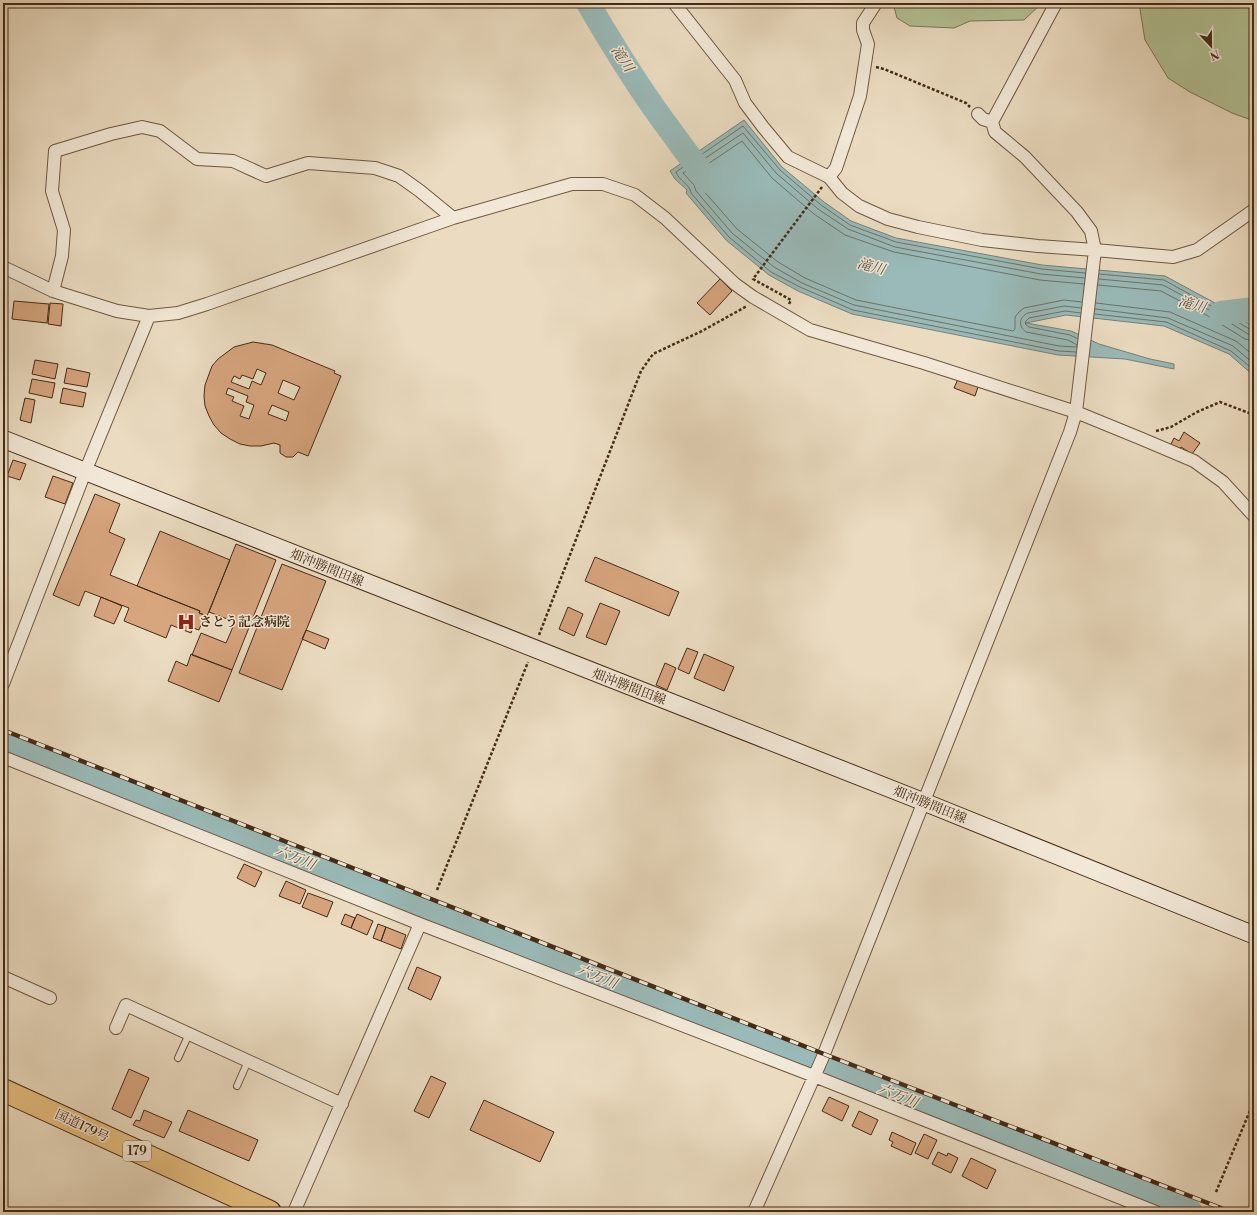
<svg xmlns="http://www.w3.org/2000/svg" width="1257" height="1215" font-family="'Libre Bodoni','Noto Serif JP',serif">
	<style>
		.green { fill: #b3c296; stroke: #7c7656 }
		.water { fill: #99bab8; stroke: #778177 }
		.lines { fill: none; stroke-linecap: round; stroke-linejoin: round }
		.shore { stroke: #6f7267; stroke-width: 1 }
		.river { stroke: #99bab8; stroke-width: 24 }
		.building { fill: #d7a57e; stroke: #452b16; fill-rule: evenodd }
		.lane-casing { stroke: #6e5741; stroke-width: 8 }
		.street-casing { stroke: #6e5741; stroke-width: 14 }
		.secondary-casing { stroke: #452b16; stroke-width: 19 }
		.highway-casing { stroke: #452b16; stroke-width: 24 }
		.path { stroke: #452b16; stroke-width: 2.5; stroke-dasharray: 3 2; stroke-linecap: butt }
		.lane { stroke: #f2e8d7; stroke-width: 6 }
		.street { stroke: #f2e8d7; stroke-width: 12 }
		.secondary { stroke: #f2e8d7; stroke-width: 17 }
		.highway { stroke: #e6be80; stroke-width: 22 }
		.rail-casing { stroke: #452b16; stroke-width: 4.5 }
		.rail { stroke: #f2e8d7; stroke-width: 3; stroke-dasharray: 9; stroke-linecap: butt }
		.labels { text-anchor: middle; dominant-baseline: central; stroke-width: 3; stroke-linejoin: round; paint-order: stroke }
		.shield { fill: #f2e8d7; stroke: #796450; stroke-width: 1 }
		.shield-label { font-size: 12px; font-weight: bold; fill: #452b16 }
		.street-label { font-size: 13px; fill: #452b16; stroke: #f2e8d7 }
		.poi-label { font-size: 13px; font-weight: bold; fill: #452b16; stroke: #f2e8d7; text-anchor: start }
		.water-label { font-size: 14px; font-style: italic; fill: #5a4f3e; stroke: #f2e8d7 }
	</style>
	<rect width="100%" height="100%" fill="#ebdcc1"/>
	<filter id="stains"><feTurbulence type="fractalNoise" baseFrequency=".005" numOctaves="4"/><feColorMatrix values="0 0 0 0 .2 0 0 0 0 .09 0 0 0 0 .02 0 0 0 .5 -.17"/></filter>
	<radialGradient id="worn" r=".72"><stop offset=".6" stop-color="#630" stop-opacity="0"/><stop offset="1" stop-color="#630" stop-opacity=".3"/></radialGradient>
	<path class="green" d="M893 3H1042L1024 20 970 21 954 28 910 26 897 18Z
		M1139 3H1254V121L1232 113 1190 92 1168 78 1145 40Z"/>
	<path class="water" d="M744 120 782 167 824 202 851 221 896 238 1042 265 1165 276 1215 303 1254 327V376L1229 354 1164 326 1066 315 1026 323 1071 331 1099 344 1150 359 1174 364V369L1125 359 1058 355 852 314 798 291 769 275 726 240 686 193 687 190 675 179 670 171Z"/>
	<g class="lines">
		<path class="shore" d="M1099 274 1164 280 1213 307 1251 330H1254
			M1099 279 1163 285 1211 311 1248 334 1254 335
			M1098 285 1161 291 1208 316 1245 339 1254 341
			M1082 302 1064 300 1024 308 1019 312 1015 317V329L1013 331 856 300 805 278 778 262 737 229 702 189 699 182 693 174 742 141 772 178 814 214 845 235 894 252 1040 280 1084 284
			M1096 303 1170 312 1236 341 1254 356
			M1095 309 1168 318 1233 346 1254 364
			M1095 314 1166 322 1231 351 1254 370
			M1078 339 1070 335 1029 327 1026 325 1025 322 1029 318 1065 311 1081 313
			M1077 345 1068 340 1026 332C1018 326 1019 317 1028 313L1064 306 1081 308
			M1077 346 1075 347 1059 346 854 305 802 283 774 267 732 233 696 191 694 185 683 173 743 133 776 173 818 209 848 229 895 247 1041 274 1085 278
			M1076 352 1059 351 853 310 800 287 771 272 729 237 691 193C690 184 679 181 676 172L743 126 780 170 821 205 850 225 896 242 1042 269 1085 273"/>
		<path class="river" d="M588 3C614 48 641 92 673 134 685 151 697 167 710 182
			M1221 313 1254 309
			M3 742 426 911 1191 1212"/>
	</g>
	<path class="building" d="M720 279 732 291 710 315 697 303Z
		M14 301 49 304 47 323 12 319Z
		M50 303 63 304 61 326 48 324Z
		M253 342 272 345 335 371 334 373 341 376 308 456 298 452 293 457H286L280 453V445L274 443 261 446H250L240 444 230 439 221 433 214 425 209 416 205 406 204 396 205 385 212 366 218 359 234 347ZM257 369 266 373 261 385 252 381 249 389 231 382 234 376 240 379 242 375 253 379ZM283 380 300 387 294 400 278 393ZM228 388 248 396 246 402 254 405 249 419 240 416 244 406 232 401 234 397 226 394ZM272 405 289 412 286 421 268 414Z
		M35 360 58 364 55 379 32 374Z
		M67 368 90 373 87 387 64 383Z
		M32 379 55 383 52 398 29 393Z
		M958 379 978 387 975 396 954 388Z
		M63 388 86 393 83 407 60 403Z
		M25 398 35 400 31 423 20 420Z
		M1184 432 1200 443 1192 454 1181 447 1180 450 1171 444 1174 438 1179 441Z
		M13 460 26 464 20 480 7 476Z
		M53 476 73 483 65 504 45 497Z
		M95 494 120 504 109 532 125 539 110 575 200 611 199 613 205 615 199 630 193 628 191 633 171 625 166 638 124 621 129 608 85 591 79 606 53 595Z
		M160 531 230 560 207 616 199 613 200 611 137 586Z
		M236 544 276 560 232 670 192 655 201 633 226 643 235 622 209 612Z
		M595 557 679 592 669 616 585 581Z
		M282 564 326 581 282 690 239 673Z
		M101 597 122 606 114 624 94 616Z
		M600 603 620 611 606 645 586 637Z
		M568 607 583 614 574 636 559 629Z
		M306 630 329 639 325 649 302 639Z
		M687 648 698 652 689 674 678 669Z
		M191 654 232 670 219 702 168 681 176 661 187 666Z
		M704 654 734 667 724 691 694 678Z
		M665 663 676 668 667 690 656 685Z
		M244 864 262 872 255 887 237 878Z
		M286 881 306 890 300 904 279 896Z
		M308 893 333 902 327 917 302 907Z
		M345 914 355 918 351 928 341 924Z
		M357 914 373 921 367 935 351 928Z
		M378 924 386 927 381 941 373 938Z
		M386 927 406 935 401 949 381 941Z
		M417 967 441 977 431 1000 408 989Z
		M129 1069 149 1078 131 1118 112 1109Z
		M431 1076 446 1083 429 1118 414 1111Z
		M829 1097 849 1106 842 1121 822 1111Z
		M484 1100 554 1132 540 1162 470 1130Z
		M144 1110 172 1122 164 1138 133 1125 136 1120 140 1121Z
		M188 1110 258 1140 249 1161 179 1131Z
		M859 1111 878 1120 871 1135 852 1126Z
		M892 1132 916 1143 911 1155 891 1146 893 1142 889 1140Z
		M924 1134 937 1140 928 1159 915 1153Z
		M938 1152 947 1156 948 1153 958 1158 951 1173 932 1164Z
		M971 1158 996 1170 987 1189 962 1176Z"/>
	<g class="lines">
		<g class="lane-casing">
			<path id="lane" d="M178 1058 189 1034
				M237 1086 248 1061"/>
		</g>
		<g class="street-casing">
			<path id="street" d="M674 3 735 80 745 103 763 127 788 157 829 177 842 193 859 206 888 219 918 227 982 240 1038 246 1095 250 1173 257 1197 250 1254 210
				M978 114 983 119 992 122
				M829 177 836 168 860 96 868 44 863 30V23L876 3
				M3 267 53 291 117 311 149 316 178 313 207 304 453 218 572 184H603L635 195 665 218 735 284 753 297 810 330 924 363 1076 412 1142 439 1194 461 1223 482 1254 516
				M53 291 62 256 64 230 52 191 55 151 111 134 142 127 160 131 197 159 233 161 266 176 308 163 375 168 399 176 420 191 453 218
				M3 684 85 472 149 316
				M3 757 420 924 814 1076 1156 1212
				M3 977 50 998
				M116 1028 126 1005 342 1104
				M294 1212 420 924
				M754 1212 822 1059 1070 432 1076 412 1095 250 1091 231 1077 212 1025 157 995 132 992 122 1056 3"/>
		</g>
		<g class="secondary-casing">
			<path id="secondary" d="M3 439 924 802 1254 935"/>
		</g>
		<g class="highway-casing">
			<path id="highway" d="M3 1090 270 1212"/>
		</g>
		<path class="path" d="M876 67 884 69 966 103 970 107
			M789 304 791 300 753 279 822 187
			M1156 431 1171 427 1197 412 1220 402 1249 413 1254 417
			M539 635 641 371 653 354 702 331 747 306
			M437 890 528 662
			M1216 1192 1254 1101"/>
		<use href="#lane" class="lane"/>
		<use href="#street" class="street"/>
		<use href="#secondary" class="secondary"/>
		<use href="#highway" class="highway"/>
		<g class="rail-casing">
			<path id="rail" d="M3 730 824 1054 1231 1212"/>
		</g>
		<use href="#rail" class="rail"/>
	</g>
	<defs>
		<g id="hospital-bare" transform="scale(1.38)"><path d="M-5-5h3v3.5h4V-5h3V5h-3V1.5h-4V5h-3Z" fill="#8f2418" stroke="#f2e8d7" stroke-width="2.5" paint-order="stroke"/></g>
	</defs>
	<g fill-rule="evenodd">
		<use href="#hospital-bare" x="186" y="622"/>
	</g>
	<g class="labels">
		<rect class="shield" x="123" y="1141" width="28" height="20" rx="3"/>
		<g class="shield-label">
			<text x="137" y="1151">179</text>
		</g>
		<g class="street-label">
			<text transform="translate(327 568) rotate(22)">畑沖勝間田線</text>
			<text transform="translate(629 687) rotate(21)">畑沖勝間田線</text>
			<text transform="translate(930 805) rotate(22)">畑沖勝間田線</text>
			<text transform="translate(82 1126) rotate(25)">国道179号</text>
		</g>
		<g class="poi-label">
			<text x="199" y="622">さとう記念病院</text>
		</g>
		<g class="water-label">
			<text transform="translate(622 59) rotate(56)">滝川</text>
			<text transform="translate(871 267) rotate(15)">滝川</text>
			<text transform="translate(1192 305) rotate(15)">滝川</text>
			<text transform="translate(295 858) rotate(22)">六万川</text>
			<text transform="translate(597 977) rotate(22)">六万川</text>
			<text transform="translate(898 1096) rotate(22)">六万川</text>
		</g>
	</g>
	<rect width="1257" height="1215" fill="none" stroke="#ebdcc1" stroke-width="16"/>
	<rect x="4" y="4" width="1249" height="1207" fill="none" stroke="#452b16" stroke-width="2"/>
	<rect x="8" y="8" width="1241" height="1199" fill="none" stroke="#452b16"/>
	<g transform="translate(1211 46) rotate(158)" stroke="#f2e8d7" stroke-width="3" paint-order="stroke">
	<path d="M0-3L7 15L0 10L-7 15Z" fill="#452b16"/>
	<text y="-6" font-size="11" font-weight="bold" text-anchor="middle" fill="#452b16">N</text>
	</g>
	<rect width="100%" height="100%" filter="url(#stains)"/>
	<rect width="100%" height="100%" fill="url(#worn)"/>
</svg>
